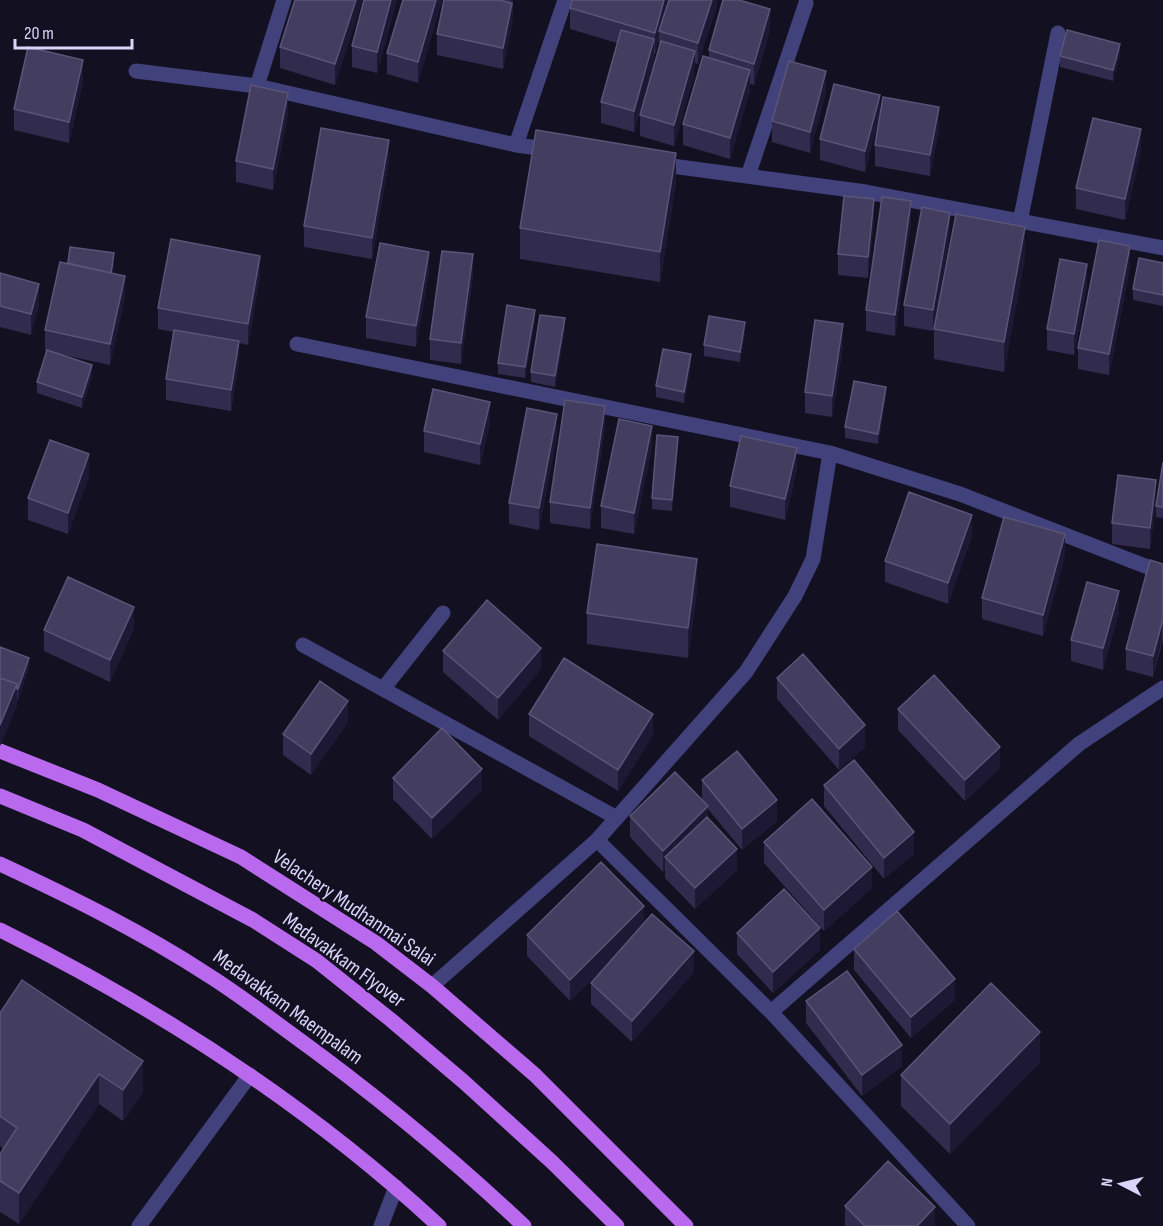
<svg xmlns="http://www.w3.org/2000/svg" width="1163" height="1226" font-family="'Sofia Sans Condensed',sans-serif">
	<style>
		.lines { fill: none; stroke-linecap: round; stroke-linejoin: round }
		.minor { stroke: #41417b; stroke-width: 15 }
		.major { stroke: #b969ee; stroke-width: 15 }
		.wall { fill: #312b4d }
		.shaded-wall { fill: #1d1834 }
		.building { fill: #433d60; stroke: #5a5578; stroke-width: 1.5 }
		.labels { text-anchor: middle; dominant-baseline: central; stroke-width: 4.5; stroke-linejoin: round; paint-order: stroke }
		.street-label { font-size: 21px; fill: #d9d5fa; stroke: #131021 }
	</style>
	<rect width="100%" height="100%" fill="#131021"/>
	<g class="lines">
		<path class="minor" d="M136 71 257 86 516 145 553 150
			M257 86 284 0
			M516 145 565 0
			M657 164 866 192 1163 248
			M748 176 806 3
			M1020 222 1058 33
			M297 344 830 453 960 494 1163 573
			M303 645 617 818
			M383 689 443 613
			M597 840 746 672 795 596 813 559 830 453
			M432 986 597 840 771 1012 1079 744 1163 688
			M771 1012 968 1226
			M139 1226 250 1075
			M381 1226 396 1187"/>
		<path class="major" d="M0 751 98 790 241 857 376 943 432 986 535 1075 686 1226
			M0 796 83 830 253 920 317 961 391 1020 464 1082 552 1162 617 1226
			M0 864C71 897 142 932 208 975 235 992 260 1011 286 1030 369 1090 449 1155 524 1226
			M0 930C160 1009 308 1105 439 1226"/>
	</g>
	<path class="wall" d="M295 0H362L335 85 280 68V47Z
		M397 0 377 73 352 67V46Z
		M403 0H442L418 83 387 74V53Z
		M444 0H513L512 24 503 69 437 55V34Z
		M669 0H717V6L698 64 695 63V72L674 146 640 136V115L659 48V39L655 54H654V60L634 132 601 123V102L617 43 570 29V8Z
		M770 30 754 85 750 84V91L730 159 683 145V124L709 57V50Z
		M1120 55 1113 81 1060 67V56Z
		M83 81 69 143 14 130V109Z
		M826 92 810 153 772 142V121Z
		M288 114 273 190 236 182V161Z
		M880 116 939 128 930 176 875 166V145L879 117 865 172 820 160V139Z
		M1141 150 1125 220 1076 209V188Z
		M389 161 372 259 304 247V226Z
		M676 183 660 282 520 259V228Z
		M874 220 868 278 838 275V254Z
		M911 222 895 336 866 331V310Z
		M950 234 933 331 904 326V305Z
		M1025 257 1004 372 934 359V329Z
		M68 263 114 264 113 273 125 297 110 365 59 354 92 376 82 408 37 393V382L47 351H45V330Z
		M1163 263V306L1133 300V289Z
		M1130 267 1109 375 1078 369V348Z
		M0 273 39 305 31 335 0 327Z
		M429 273 416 347 366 338V317Z
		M473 276 461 364 430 360V339Z
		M260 277 248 345 239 343V362L231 411 166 400V379L173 332 158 329V308Z
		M1087 285 1074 355 1047 350V329Z
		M535 320 525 378 498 374V363Z
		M565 329 555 387 531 382V372Z
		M745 333 740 362 704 356V345Z
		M843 345 832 417 805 413V392Z
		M691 365 684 403 656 397V386Z
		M886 398 878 444 845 438V427Z
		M490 423 480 465 424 452V431Z
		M605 427 590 529 550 523V502Z
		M557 435 539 530 509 524V503Z
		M652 447 634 534 601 528V506Z
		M678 447 672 511 652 509V498Z
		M1163 462V518L1156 517V506Z
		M797 469 785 520 730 507V486Z
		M89 476 68 534 28 520V498Z
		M1156 501 1150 549 1112 544V523Z
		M972 536 948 604 885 582V561Z
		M1065 555 1043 636 982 619V598Z
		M1163 564V640L1153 677 1126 670V649Z
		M697 590 688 658 587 644V613Z
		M1119 612 1103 670 1071 661V640Z
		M134 628 110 682 44 651V630Z
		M0 647 29 668 18 700 17 699V705L0 746Z
		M443 651 541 669 498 720 443 672Z
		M777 678 865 747 839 770 777 699Z
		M898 709 1000 768 965 801 898 730Z
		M529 714 653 735 618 791 529 736Z
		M348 722 311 775 283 755V734Z
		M393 778 482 790 432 839 393 799Z
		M702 780 777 821 742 850 708 809V818L737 870 695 909 665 878V869L663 872 630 837V816L702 799Z
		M824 785 914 854 884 879 824 806Z
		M764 842 872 888 824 931 764 863Z
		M644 923 694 972 632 1042 591 1004V983L613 958 570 1001 527 956V935Z
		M737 933 820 950 773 993 737 954Z
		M854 949 955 1000 911 1038 854 970Z
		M806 1001 902 1066 862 1096 806 1023Z
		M0 1013 143 1092 123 1121 99 1104 19 1224 0 1212V1154L3 1149 0 1146Z
		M1040 1062 950 1154 901 1106V1075Z
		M845 1206 935 1226H845Z"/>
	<path class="shaded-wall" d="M356 0H362L335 85V64Z
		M391 0H397L377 73V52Z
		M436 0H442L418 83V62Z
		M511 0H513L511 10 512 3V24L503 69V48L511 12Z
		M664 0H669L659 31V39L655 54V33Z
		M712 0H717V6L698 64V43Z
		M770 9V30L754 85V64Z
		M654 39V60L634 132V111Z
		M1120 44V55L1113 81V70Z
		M695 51V72L674 146V125Z
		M83 60V81L69 143V122Z
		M750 70V91L730 159V138Z
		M826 71V92L810 153V132Z
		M288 93V114L273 190V169Z
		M880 95V116L865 172V151Z
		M939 107V128L930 176V155Z
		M1141 129V150L1125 220V199Z
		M389 140V161L372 259V238Z
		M676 153V183L660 282V252Z
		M874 199V220L868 278V257Z
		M911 201V222L895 336V315Z
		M950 213V234L933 331V310Z
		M1025 227V257L1004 372V342Z
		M1130 246V267L1109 375V354Z
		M429 252V273L416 347V326Z
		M114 253V264L111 284V273Z
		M473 254V276L461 364V343Z
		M260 256V277L248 345V324Z
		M1087 264V285L1074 355V334Z
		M125 276V297L110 365V344Z
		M39 284V305L31 335V314Z
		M535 310V320L525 378V367Z
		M565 318V329L555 387V376Z
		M745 322V333L740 362V352Z
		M843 324V345L832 417V396Z
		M239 341V362L231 411V390Z
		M691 354V365L684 403V392Z
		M92 365V376L82 408V397Z
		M886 387V398L878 444V434Z
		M490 402V423L480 465V444Z
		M605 406V427L590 529V508Z
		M557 414V435L539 530V508Z
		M652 426V447L634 534V513Z
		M678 437V447L672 511V500Z
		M797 448V469L785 520V499Z
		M89 454V476L68 534V513Z
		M1156 480V501L1150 549V528Z
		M972 515V536L948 604V583Z
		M1065 534V555L1043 636V615Z
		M697 559V590L688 658V628Z
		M1119 591V612L1103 670V648Z
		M134 607V628L110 682V660Z
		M1162 619V640L1153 677V656Z
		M541 648V669L498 720V698Z
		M29 658V668L18 700V689Z
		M17 684V705L0 746V725Z
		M348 701V722L311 775V754Z
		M653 714V735L618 791V770Z
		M865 725V747L839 770V749Z
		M1000 747V768L965 801V780Z
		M482 769V790L432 839V818Z
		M777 800V821L742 850V829Z
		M708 806V827L665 857V869L663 872V851Z
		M914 832V854L884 879V858Z
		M737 849V870L695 909V888Z
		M872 867V888L824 931V910Z
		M644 906V927L570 1001V980Z
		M820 928V950L773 993V972Z
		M694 951V972L632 1042V1021Z
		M955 979V1000L911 1038V1017Z
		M1040 1032V1062L950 1154V1124Z
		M902 1045V1066L862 1096V1075Z
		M143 1061V1092L123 1121V1090Z
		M99 1074V1104L19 1224V1193Z
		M935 1207V1226H917Z"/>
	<path class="building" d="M295 0H356L335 64 280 47Z
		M364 0H391L377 52 352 46Z
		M403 0H436L418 62 387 53Z
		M444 0H498L512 3 503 48 437 34Z
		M572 0H664L655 33 570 8Z
		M669 0H712L698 43 659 31Z
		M723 0H739L770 9 754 64 709 50Z
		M621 30 654 39 634 111 601 102Z
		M1067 30 1120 44 1113 70 1060 56Z
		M661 41 695 51 674 125 640 115Z
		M28 47 83 60 69 122 14 109Z
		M703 56 750 70 730 138 683 124Z
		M789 61 826 71 810 132 772 121Z
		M834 84 880 95 865 151 820 139Z
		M251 85 288 93 273 169 236 161Z
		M883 97 939 107 930 155 875 145Z
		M1093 118 1141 129 1125 199 1076 188Z
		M321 128 389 140 372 238 304 226Z
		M536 130 676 153 660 252 520 228Z
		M844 196 874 199 868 257 838 254Z
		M882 197 911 201 895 315 866 310Z
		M922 207 950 213 933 310 904 305Z
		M956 214 1025 227 1004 342 934 329Z
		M171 239 260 256 248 324 158 308Z
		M1099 240 1130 246 1109 354 1078 348Z
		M380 243 429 252 416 326 366 317Z
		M70 247 114 253 111 273 68 263Z
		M442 251 473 254 461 343 430 339Z
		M1139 258 1163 263V295L1133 289Z
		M1060 259 1087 264 1074 334 1047 329Z
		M60 262 125 276 110 344 45 330Z
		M0 273 39 284 31 314 0 306Z
		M507 305 535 310 525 367 498 363Z
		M540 315 565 318 555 376 531 372Z
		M709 316 745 322 740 352 704 345Z
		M815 320 843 324 832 396 805 392Z
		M174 330 239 341 231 390 166 379Z
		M663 349 691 354 684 392 656 386Z
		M47 350 92 365 82 397 37 382Z
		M854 381 886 387 878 434 845 427Z
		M433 389 490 402 480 444 424 431Z
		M565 400 605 406 590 508 550 502Z
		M527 408 557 414 539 508 509 503Z
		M619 419 652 426 634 513 601 506Z
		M657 435 678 437 672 500 652 498Z
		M741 436 797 448 785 499 730 486Z
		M50 440 89 454 68 513 28 498Z
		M1163 462V507L1156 506Z
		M1118 475 1156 480 1150 528 1112 523Z
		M909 492 972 515 948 583 885 561Z
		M1004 517 1065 534 1043 615 982 598Z
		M597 544 697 559 688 628 587 613Z
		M1150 560 1163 564V619L1153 656 1126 649Z
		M68 577 134 607 110 660 44 630Z
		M1087 582 1119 591 1103 648 1071 640Z
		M487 600 541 648 498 698 443 651Z
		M0 647 29 658 18 689H17V684L0 678Z
		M803 654 865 725 839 749 777 678Z
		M564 658 653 714 618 770 529 714Z
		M934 675 1000 747 965 780 898 709Z
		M0 678 17 684 0 725Z
		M320 681 348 701 311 754 283 734Z
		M442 728 482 769 432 818 393 778Z
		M737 751 777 800 742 829 702 780Z
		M854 760 914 832 884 858 824 785Z
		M675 772 708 806 663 851 630 816Z
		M812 799 872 867 824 910 764 842Z
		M707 817 737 849 695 888 665 857Z
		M601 862 644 906 570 980 527 935Z
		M784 889 820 928 773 972 737 933Z
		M897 911 955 979 911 1017 854 949Z
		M652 914 694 951 632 1021 591 983Z
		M847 971 902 1045 862 1075 806 1001Z
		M22 980 143 1061 123 1090 99 1074 19 1193 0 1181V1154L17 1128 0 1116V1013Z
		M991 983 1040 1032 950 1124 901 1075Z
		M888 1161 935 1207 917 1226H865L845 1206Z"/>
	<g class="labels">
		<g class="street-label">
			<text transform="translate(354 908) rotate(34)">Velachery Mudhanmai Salai</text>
			<text transform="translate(344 960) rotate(36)">Medavakkam Flyover</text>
			<text transform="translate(288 1007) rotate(36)">Medavakkam Maempalam</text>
		</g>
	</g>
	<g transform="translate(1121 1184) rotate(277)" stroke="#131021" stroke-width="4.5" paint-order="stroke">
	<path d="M0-4.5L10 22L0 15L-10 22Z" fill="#d9d5fa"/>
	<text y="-9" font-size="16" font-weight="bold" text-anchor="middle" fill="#d9d5fa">N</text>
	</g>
	<path d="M15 39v9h117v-9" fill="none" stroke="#d9d5fa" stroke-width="3"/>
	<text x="24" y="39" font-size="18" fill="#d9d5fa" stroke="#131021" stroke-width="4.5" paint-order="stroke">20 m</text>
</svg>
